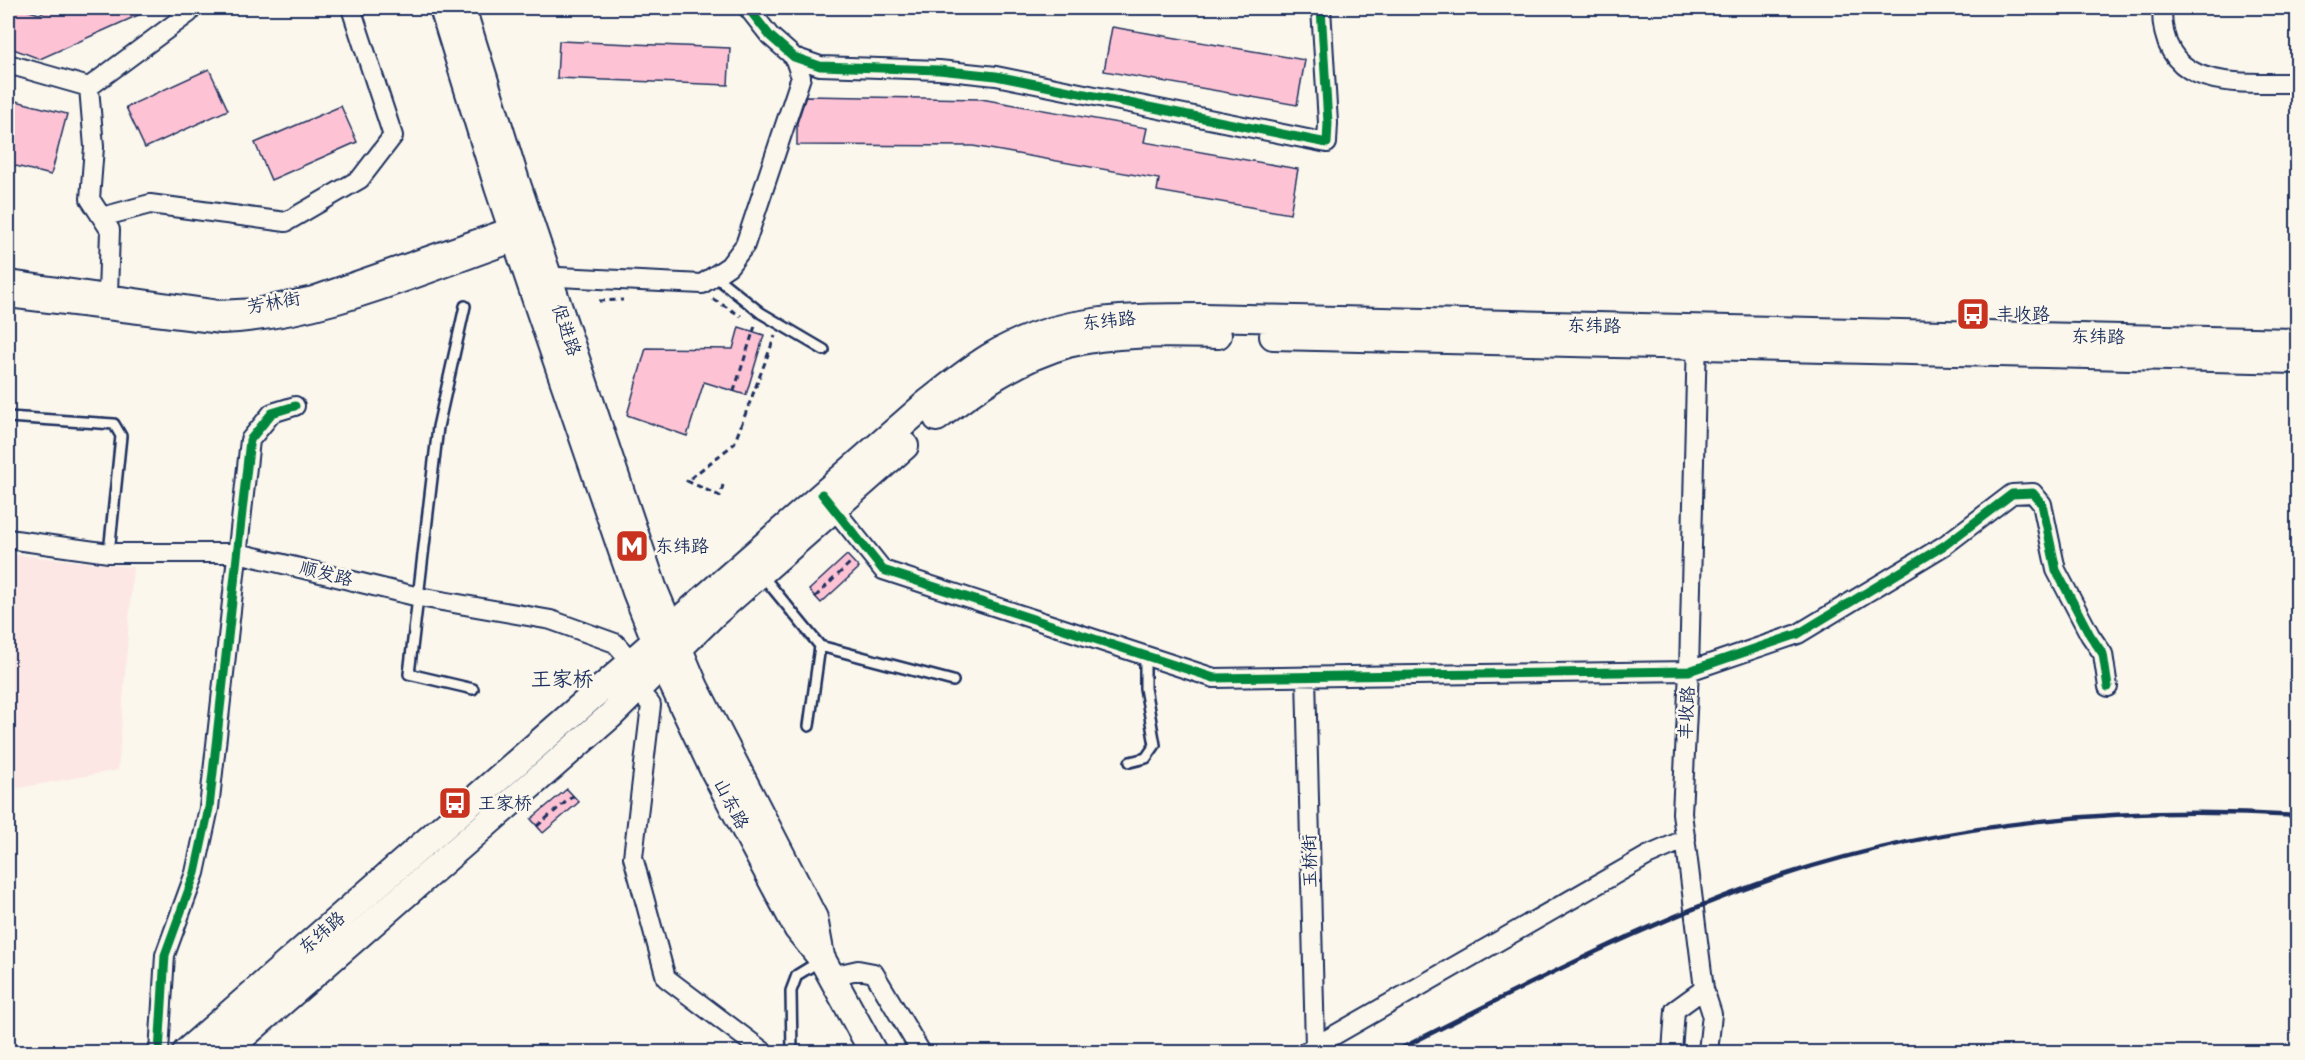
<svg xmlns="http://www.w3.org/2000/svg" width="2305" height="1060" font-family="Pangolin,'LXGW WenKai TC',sans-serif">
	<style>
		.built { fill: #fce7e5 }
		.building { fill: #fdc3d4; stroke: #1b2f5e; stroke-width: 1.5 }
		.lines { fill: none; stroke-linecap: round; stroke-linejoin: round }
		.lane-casing { stroke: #1b2f5e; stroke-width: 14 }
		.street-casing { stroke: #1b2f5e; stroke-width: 22 }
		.secondary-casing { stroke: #1b2f5e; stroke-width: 30 }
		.path { stroke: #1b2f5e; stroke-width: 3; stroke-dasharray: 6 4.5; stroke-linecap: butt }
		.lane { stroke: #fbf7ec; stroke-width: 9 }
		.street { stroke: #fbf7ec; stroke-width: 18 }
		.secondary { stroke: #fbf7ec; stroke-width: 26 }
		.rail { stroke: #1b2f5e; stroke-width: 4.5 }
		.cycleway-casing { stroke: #fbf7ec; stroke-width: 13 }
		.cycleway { stroke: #00873e; stroke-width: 9 }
		.labels { text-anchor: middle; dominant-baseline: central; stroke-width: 5; stroke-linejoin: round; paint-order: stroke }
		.street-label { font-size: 18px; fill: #1b2f5e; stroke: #fbf7ec }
		.poi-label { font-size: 18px; fill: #1b2f5e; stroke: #fbf7ec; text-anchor: start }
		.quarter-label { font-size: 21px; fill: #1b2f5e; stroke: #fbf7ec }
	</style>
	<rect width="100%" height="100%" fill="#fbf7ec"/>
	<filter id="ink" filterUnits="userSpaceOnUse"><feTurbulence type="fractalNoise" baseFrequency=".0167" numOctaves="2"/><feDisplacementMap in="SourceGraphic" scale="12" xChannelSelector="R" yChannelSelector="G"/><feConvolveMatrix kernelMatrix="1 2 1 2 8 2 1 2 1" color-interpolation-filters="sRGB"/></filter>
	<g filter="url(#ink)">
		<path class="built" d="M8 554 133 567 118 770 8 790Z"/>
		<path class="building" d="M8 8H19L39 14 54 8H154L40 59 8 47Z
			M1112 27 1305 60 1297 105 1104 71Z
			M559 41 730 48 728 85 557 78Z
			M209 69 228 110 145 148 126 107Z
			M806 96 981 99 1147 128 1144 142 1298 169 1290 214 1157 191 1159 179 973 146 797 145V123Z
			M8 99 67 114 51 175 8 164Z
			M341 106 357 142 271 180 255 143Z
			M739 327 764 335 746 395 704 382 687 436 627 415 646 348 733 349Z
			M847 555 859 568 821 603 809 590Z
			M567 789 579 802 543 833 531 819Z"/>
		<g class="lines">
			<g class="lane-casing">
				<path id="lane" d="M716 277 761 313 824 350
					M465 306 438 427 409 674 473 689
					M8 417 114 424 121 436 109 553
					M761 574 820 646 953 681
					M809 726 820 646
					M1130 762 1146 758 1155 745 1145 688V655
					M792 1052 791 991 797 975 820 961"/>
			</g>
			<g class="street-casing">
				<path id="street" d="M748 8 770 36 794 57 820 66 939 70 996 76 1327 143 1328 123 1321 8
					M2162 8C2161 93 2236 82 2298 83
					M8 64 89 87
					M102 217 150 204 286 222 360 179 393 136 351 8
					M538 276 702 284 729 266 745 245 801 77 794 57
					M8 280 218 310 256 308 313 296 511 227H524
					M108 295 110 230 90 199 94 147 89 87 189 13 190 8
					M8 298 221 324C323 320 420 275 516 242L524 235
					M1697 336 1689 671 1682 813 1704 989
					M827 500 883 570 1214 678 1689 671 1798 634 1945 545 2012 494 2033 493 2042 504 2056 570 2090 635 2103 654 2108 687
					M8 539 109 553H238L419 597 551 620 615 643 632 662
					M1306 676 1315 1047
					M637 689 651 705 633 857 666 978 764 1052
					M831 976 858 970 874 973 921 1052
					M159 1052 165 955 195 873 209 808 250 440 272 413 295 406
					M1305 1052 1647 856 1686 839
					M1672 1052 1675 1010 1704 989 1712 1014 1708 1052"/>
			</g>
			<g class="secondary-casing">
				<path id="secondary" d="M443 8 498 187 540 312 636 592 673 685 714 771 797 928 822 959 873 1052
					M462 8 516 181 653 587 695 687 814 918 821 956
					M1273 336 2298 360
					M937 418C977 387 1018 358 1068 344 1116 332 1169 334 1218 335
					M186 1052 926 404C948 387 969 369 993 355 1058 317 1131 317 1203 317L2298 342
					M225 1052 610 716 714 614 905 446"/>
			</g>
			<path class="path" d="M713 299 741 316
				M599 301 623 300
				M734 391 755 326
				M723 485 720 496 687 481 734 444 775 336
				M815 597 852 561
				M537 826 573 796"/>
			<use href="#lane" class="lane"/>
			<use href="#street" class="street"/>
			<use href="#secondary" class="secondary"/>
			<path class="rail" d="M1394 1052C1521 988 1649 920 1784 875 1949 821 2126 805 2298 816"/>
			<g class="cycleway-casing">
				<path id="cycleway" d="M748 8 770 36 794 57 820 66 939 70 996 76 1327 143 1328 123 1321 8
					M822 494 883 570 1214 678 1689 671 1798 634 1945 545 2012 494 2033 493 2042 504 2056 570 2090 635 2103 654 2108 687
					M159 1052 165 955 195 873 209 808 250 440 272 413 295 406"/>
			</g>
			<use href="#cycleway" class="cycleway"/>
		</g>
	</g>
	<defs>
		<g id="bus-square" transform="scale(1.725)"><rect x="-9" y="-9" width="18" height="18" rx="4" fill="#c8321e" stroke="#fbf7ec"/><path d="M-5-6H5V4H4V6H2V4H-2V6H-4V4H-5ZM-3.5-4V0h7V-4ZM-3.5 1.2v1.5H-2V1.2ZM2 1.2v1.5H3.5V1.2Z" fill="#fff"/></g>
		<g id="metro-square" transform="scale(1.725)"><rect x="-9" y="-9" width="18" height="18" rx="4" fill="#c8321e" stroke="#fbf7ec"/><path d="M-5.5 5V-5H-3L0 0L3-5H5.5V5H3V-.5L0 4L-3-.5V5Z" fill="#fff"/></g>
	</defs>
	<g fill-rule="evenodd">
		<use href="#bus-square" x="1973" y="314"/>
		<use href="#metro-square" x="632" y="546"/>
		<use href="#bus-square" x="455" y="803"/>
	</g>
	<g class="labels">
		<g class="street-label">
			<text transform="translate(274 303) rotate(-10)">芳林街</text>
			<text transform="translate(1109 321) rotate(-6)">东纬路</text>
			<text transform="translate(1594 326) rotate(1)">东纬路</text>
			<text transform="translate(566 330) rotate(71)">促进路</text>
			<text transform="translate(2098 337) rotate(1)">东纬路</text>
			<text transform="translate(326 574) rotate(14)">顺发路</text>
			<text transform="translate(1687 713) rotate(-87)">丰收路</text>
			<text transform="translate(731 804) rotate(63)">山东路</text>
			<text transform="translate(1310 861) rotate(-91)">玉桥街</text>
			<text transform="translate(322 933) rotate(-41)">东纬路</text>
		</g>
		<g class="poi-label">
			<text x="1996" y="314">丰收路</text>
			<text x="655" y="546">东纬路</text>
			<text x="478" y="803">王家桥</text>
		</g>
		<g class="quarter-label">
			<text x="562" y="679">王家桥</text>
		</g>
	</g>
	<rect width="2305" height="1060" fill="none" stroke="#fbf7ec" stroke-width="30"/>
	<rect x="15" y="15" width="2275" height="1030" fill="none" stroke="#1b2f5e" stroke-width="2" filter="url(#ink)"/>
</svg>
